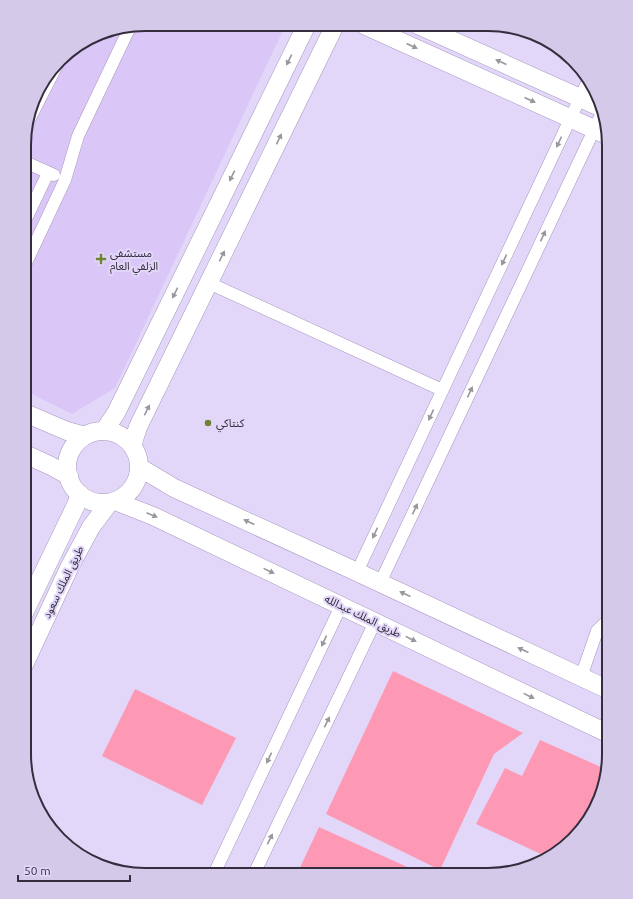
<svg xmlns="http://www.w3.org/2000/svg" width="633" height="899" font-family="Ubuntu,'Noto Sans Arabic',sans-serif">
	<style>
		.built { fill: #dac7f8 }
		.green { fill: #fe99b5 }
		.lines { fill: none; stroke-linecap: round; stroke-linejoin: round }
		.street-casing { stroke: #a696be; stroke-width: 13 }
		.secondary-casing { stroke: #a696be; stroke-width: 19 }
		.street { stroke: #fff; stroke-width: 12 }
		.secondary { stroke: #fff; stroke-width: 18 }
		.oneway { fill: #99969e }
		.poi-dot { fill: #708435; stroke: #e3d7f9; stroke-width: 1.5 }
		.labels { text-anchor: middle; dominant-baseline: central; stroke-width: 4; stroke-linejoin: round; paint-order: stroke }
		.poi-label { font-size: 11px; fill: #332d3d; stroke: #e3d7f9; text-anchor: start }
		.street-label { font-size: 11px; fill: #332d3d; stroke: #e3d7f9 }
		.rim { fill: none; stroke: #332d3d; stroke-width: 2 }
	</style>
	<rect width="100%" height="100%" fill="#e3d7f9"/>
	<path class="built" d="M145 24H286L115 388 72 414 25 391V129L40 85 65 54 106 31Z"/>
	<path class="green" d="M393 671 523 733 494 754 440 870 326 814Z
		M135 689 236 738 202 805 102 756Z
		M540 740 601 767 606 771 588 821 551 854 545 856 476 824 505 768 522 776Z
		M319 827 425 875 297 874Z"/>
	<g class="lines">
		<g class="street-casing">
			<path id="street" d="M28 122 57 65
				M25 162 54 175
				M25 221 48 173
				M25 265 65 180 78 136 130 27
				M209 283 442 390
				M357 572 588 81
				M380 583 602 113
				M581 677 597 631 609 619
				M214 874 341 606
				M254 874 375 622"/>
		</g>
		<g class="secondary-casing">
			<path id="secondary" d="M364 25 607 135
				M418 25 600 107
				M25 413 67 431 85 436
				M104 431 116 413 307 24
				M67 467a36 36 0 1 1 72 0a36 36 0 1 1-72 0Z
				M132 446 138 427 335 25
				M25 454 51 466 69 476
				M139 467 174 488 357 572 609 690
				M115 501 153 516 609 734
				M24 613 76 505 80 494
				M24 665 69 568 91 527 109 503"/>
		</g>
		<use href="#street" class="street"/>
		<use href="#secondary" class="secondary"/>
	</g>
	<defs><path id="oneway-solid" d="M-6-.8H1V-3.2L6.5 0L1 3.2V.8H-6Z"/></defs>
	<g class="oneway">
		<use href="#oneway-solid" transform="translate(412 46) rotate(24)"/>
		<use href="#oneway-solid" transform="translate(289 60) rotate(116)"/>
		<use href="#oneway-solid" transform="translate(501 62) rotate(-156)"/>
		<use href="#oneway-solid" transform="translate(530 100) rotate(24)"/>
		<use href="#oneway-solid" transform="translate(279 139) rotate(-64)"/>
		<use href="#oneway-solid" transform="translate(559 142) rotate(115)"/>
		<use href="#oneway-solid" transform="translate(232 176) rotate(116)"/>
		<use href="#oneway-solid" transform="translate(543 236) rotate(-65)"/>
		<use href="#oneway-solid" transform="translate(222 256) rotate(-64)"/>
		<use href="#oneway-solid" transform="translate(504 260) rotate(115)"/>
		<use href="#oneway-solid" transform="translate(175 293) rotate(116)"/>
		<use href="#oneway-solid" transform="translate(470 392) rotate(-65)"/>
		<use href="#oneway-solid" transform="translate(147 410) rotate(-64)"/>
		<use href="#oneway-solid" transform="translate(431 415) rotate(115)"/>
		<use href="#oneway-solid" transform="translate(415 509) rotate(-65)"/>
		<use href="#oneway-solid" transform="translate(152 515) rotate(23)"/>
		<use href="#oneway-solid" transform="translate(249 522) rotate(-155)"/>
		<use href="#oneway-solid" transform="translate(375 533) rotate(115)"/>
		<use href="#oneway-solid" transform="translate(269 571) rotate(26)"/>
		<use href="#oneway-solid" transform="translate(405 594) rotate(-155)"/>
		<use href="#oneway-solid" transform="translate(411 639) rotate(26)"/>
		<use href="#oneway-solid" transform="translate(324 641) rotate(115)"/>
		<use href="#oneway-solid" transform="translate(523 650) rotate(-155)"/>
		<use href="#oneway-solid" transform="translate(529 696) rotate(26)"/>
		<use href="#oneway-solid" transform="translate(327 722) rotate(-64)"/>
		<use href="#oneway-solid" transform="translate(269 758) rotate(115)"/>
		<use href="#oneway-solid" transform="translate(270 839) rotate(-64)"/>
	</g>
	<g class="poi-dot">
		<path d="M99 253h4v4h4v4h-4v4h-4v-4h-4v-4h4z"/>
		<circle cx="208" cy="423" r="4"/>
	</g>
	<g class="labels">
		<g class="poi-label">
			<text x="110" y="253">مستشفى<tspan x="110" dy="13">الزلفي العام</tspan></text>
			<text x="216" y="423">كنتاكي</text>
		</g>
		<g class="street-label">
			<text transform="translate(63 582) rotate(-64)">طريق الملك سعود</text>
			<text transform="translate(363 616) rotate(26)">طريق الملك عبدالله</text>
		</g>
	</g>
	<path d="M0 0H633V899H0ZM145 31H488A114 114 0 0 1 602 145V754A114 114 0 0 1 488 868H145A114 114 0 0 1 31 754V145A114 114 0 0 1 145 31Z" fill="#d5c9ea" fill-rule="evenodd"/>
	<path class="rim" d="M145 31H488A114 114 0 0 1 602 145V754A114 114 0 0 1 488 868H145A114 114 0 0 1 31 754V145A114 114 0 0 1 145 31Z"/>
	<path d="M18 875v6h112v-6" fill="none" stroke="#332d3d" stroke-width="2"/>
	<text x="24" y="875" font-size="12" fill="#332d3d" stroke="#e3d7f9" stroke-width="3" paint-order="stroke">50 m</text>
</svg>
